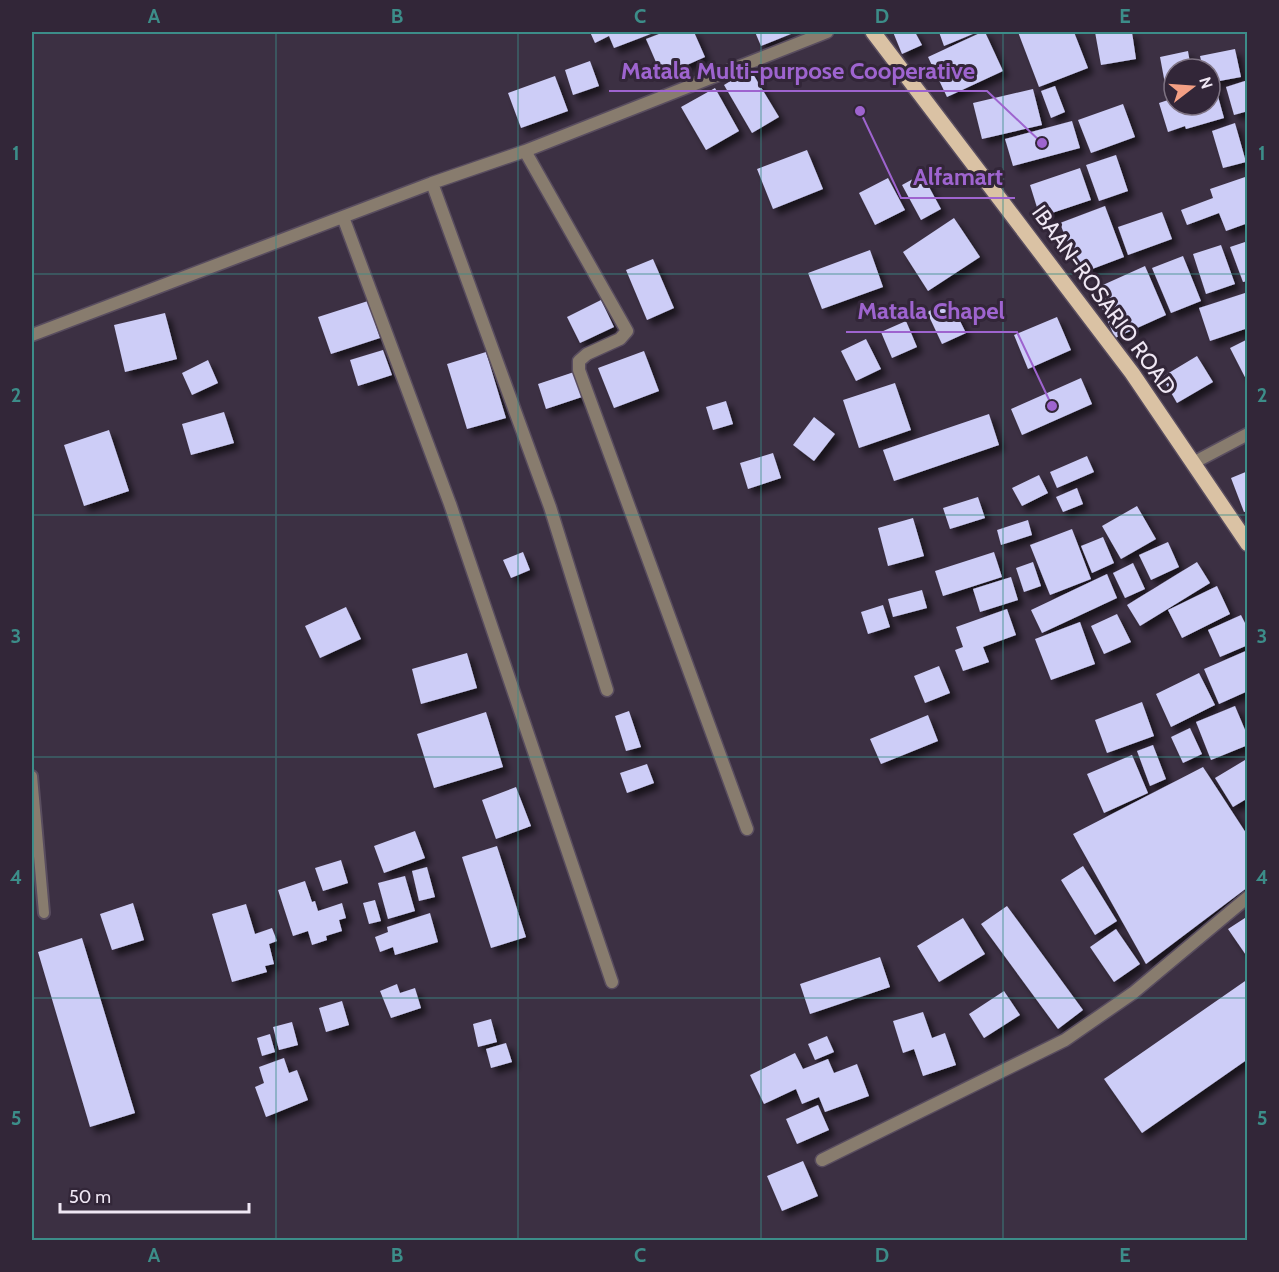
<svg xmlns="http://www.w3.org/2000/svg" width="1279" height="1272" font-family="Cabin,sans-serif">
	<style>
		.building { fill: #cdcdf7; filter: url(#shadow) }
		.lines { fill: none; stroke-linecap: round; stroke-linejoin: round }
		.service-casing { stroke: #594d5f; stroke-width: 14 }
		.minor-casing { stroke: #594d5f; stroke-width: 15 }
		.primary-casing { stroke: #594d5f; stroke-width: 18 }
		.service { stroke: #887c6e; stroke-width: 10 }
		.minor { stroke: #887c6e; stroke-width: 12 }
		.primary { stroke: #dac2a4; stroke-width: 15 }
		.grid { fill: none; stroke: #3c8d89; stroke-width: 1.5; stroke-opacity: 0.55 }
		.labels { text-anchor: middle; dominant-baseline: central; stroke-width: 6; stroke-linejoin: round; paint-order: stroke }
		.street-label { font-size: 22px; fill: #efe7f4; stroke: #322638 }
		.leader { fill: none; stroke: #9e64cf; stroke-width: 2 }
		.callout-dot { fill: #9e64cf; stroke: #322638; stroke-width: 2 }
		.callout-label { font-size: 24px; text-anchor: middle; font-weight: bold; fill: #9e64cf; stroke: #322638; stroke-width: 6; stroke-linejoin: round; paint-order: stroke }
		.neatline { fill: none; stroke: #3c8d89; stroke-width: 2 }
		.grid-label { font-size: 20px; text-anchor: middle; font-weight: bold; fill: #3c8d89 }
	</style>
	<defs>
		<filter id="shadow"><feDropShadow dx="5.5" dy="5.5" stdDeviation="3" flood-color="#0009"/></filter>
	</defs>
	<rect width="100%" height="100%" fill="#3c3043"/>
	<path class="building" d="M590 32H656L614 48 609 36 595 43Z
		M664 32H694L705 57 662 76 646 39Z
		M755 32H796L761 46Z
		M893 32H915L922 45 902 54Z
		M939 32H972L973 34 944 46Z
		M982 32H985L1003 71 947 97 928 57Z
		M1018 32H1074L1088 68 1039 87Z
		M1095 32H1132L1136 59 1101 65Z
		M1235 49 1241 77 1214 82 1224 118 1186 129 1185 126 1168 132 1159 103 1174 98V105H1210V69H1203L1200 56Z
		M1188 51 1191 69H1174V87L1166 89 1160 57Z
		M590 61 599 86 573 95 565 70Z
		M750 69 779 117 752 133 724 85Z
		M555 76 568 111 521 128 508 93Z
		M1248 80V111L1234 115 1226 87Z
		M1055 86 1065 112 1051 118 1041 91Z
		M715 88 739 131 706 150 681 107Z
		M1033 89 1042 125 982 139 973 103Z
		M1123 104 1135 137 1091 153 1078 120Z
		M1072 121 1080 148 1013 166 1005 139Z
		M1235 123 1246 162 1223 168 1212 131Z
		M807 150 823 189 773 209 757 169Z
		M1116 155 1128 191 1099 201 1086 165Z
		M1080 168 1091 200 1040 217 1030 185Z
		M922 174 941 209 921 220 902 185Z
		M1248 176V223L1226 231 1219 213 1187 225 1181 210 1213 198 1210 189Z
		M888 178 905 210 875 225 859 193Z
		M1105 206 1124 257 1079 274 1060 223Z
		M1162 212 1172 239 1128 255 1118 227Z
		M954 218 980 257 928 291 903 252Z
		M1248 241V281L1243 282 1230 247Z
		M1221 245 1235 284 1206 294 1193 254Z
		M870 250 883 287 822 309 808 273Z
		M1183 256 1201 301 1171 313 1152 268Z
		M653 259 674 308 647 320 626 270Z
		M1145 266 1166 315 1115 338 1094 289Z
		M1248 292V328L1210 341 1199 308Z
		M601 300 614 327 580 343 567 317Z
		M368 301 380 338 331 354 318 317Z
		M950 301 966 333 942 344 927 312Z
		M165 313 177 359 125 372 114 325Z
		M1057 317 1071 350 1028 369 1014 335Z
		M906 321 917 347 892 358 881 332Z
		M866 339 881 369 856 381 841 351Z
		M1248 339V383L1230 348Z
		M383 350 392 375 358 386 350 360Z
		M644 351 659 391 614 408 598 368Z
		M486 352 506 418 467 429 447 364Z
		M1197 356 1213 382 1177 403 1162 377Z
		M208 360 218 383 192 395 182 373Z
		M574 372 582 397 546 409 538 384Z
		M1081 378 1092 404 1022 435 1011 409Z
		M895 383 911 430 859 448 843 400Z
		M726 401 733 424 713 430 706 407Z
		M224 412 234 443 191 455 182 424Z
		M989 414 999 445 894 481 883 450Z
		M814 417 835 434 814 461 793 445Z
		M109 430 129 491 84 506 64 445Z
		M773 453 781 478 748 489 740 463Z
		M1087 456 1094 472 1057 488 1050 472Z
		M1248 471V511L1244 512 1231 478Z
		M1039 475 1048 493 1022 506 1012 488Z
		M1077 488 1083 504 1063 512 1056 497Z
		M978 497 985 518 950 529 943 508Z
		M1137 506 1156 539 1121 559 1102 526Z
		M913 518 924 556 888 566 878 528Z
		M1028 520 1032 535 1001 545 997 530Z
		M1072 529 1091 579 1050 595 1030 545Z
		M1103 537 1114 563 1092 573 1081 546Z
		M1168 542 1179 567 1151 580 1139 555Z
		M523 552 530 570 511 578 503 560Z
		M994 552 1002 577 943 596 935 571Z
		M1033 562 1041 586 1024 592 1016 568Z
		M1197 562 1210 583 1140 626 1127 605Z
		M1133 563 1145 589 1125 598 1113 573Z
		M1107 574 1117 598 1042 633 1031 610Z
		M1011 577 1018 600 980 612 973 589Z
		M1217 586 1230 614 1182 638 1168 610Z
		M922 590 927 608 893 617 888 599Z
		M883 605 890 627 868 634 861 612Z
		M346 607 361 639 320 658 305 626Z
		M1007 609 1016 635 983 647 989 662 963 671 955 650 963 647 956 627Z
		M1117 614 1131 642 1104 654 1091 626Z
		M1241 615 1248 629V645L1220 657 1208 630Z
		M1080 622 1095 664 1051 680 1035 639Z
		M1248 650V691L1219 704 1204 669Z
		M467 653 477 688 421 704 412 669Z
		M939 666 950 693 925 703 914 676Z
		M1199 673 1215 705 1171 727 1156 694Z
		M1142 702 1154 736 1107 753 1095 720Z
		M1235 706 1248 737V745L1211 760 1196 722Z
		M629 711 641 747 626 751 615 716Z
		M486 712 503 767 434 788 417 734Z
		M928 715 938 741 881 764 870 739Z
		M1190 728 1202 754 1183 763 1171 737Z
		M1153 745 1166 779 1150 786 1137 751Z
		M1132 755 1148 793 1104 813 1087 774Z
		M1245 760 1248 764V798L1233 807 1215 778Z
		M647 764 654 783 627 793 620 773Z
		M1203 767 1248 836V887L1146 964 1073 834Z
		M516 787 531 826 496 839 482 800Z
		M415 831 425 858 384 873 374 846Z
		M497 846 526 937 491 948 462 857Z
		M341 860 348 883 323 891 315 868Z
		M1083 866 1117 921 1095 935 1061 880Z
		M427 867 435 897 419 901 412 871Z
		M405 876 415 911 388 919 378 883Z
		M305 881 312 902 315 901 318 911 342 903 346 918 339 920 342 931 326 936 327 940 312 945 308 931 293 936 278 890Z
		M375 900 381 921 369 924 363 903Z
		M133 903 144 940 112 950 100 914Z
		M246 904 255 934 272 928 277 941 269 944 274 964 265 966 267 972 232 982 212 914Z
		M1007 906 1083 1010 1058 1029 981 924Z
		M430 913 438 942 395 955 393 947 380 952 375 937 388 932 387 927Z
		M1248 916V958L1228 929Z
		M963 918 985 954 939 982 917 946Z
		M1116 929 1140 964 1114 982 1090 947Z
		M82 938 135 1113 90 1127 38 952Z
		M880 957 890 987 810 1014 800 984Z
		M1248 979V1059L1142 1133 1104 1079Z
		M397 984 400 993 415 988 421 1008 391 1018 380 991Z
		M1004 991 1020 1015 984 1038 969 1014Z
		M342 1001 349 1025 326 1032 319 1008Z
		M923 1012 932 1038 945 1033 956 1065 923 1076 914 1049 903 1053 893 1021Z
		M491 1019 497 1042 478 1047 473 1024Z
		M292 1022 298 1045 279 1050 273 1027Z
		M270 1034 275 1052 262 1056 257 1038Z
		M827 1036 834 1052 815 1060 808 1044Z
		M506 1043 512 1062 491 1068 486 1049Z
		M795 1053 803 1069 828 1059 834 1073 857 1064 869 1096 825 1112 819 1097 802 1104 796 1089 764 1104 750 1075Z
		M284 1058 289 1073 297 1070 308 1100 266 1117 255 1087 264 1083 259 1067Z
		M818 1105 829 1130 797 1144 786 1119Z
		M803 1161 818 1196 782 1211 767 1176Z"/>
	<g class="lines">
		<g class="service-casing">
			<path id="service" d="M32 776 44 913"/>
		</g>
		<g class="minor-casing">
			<path id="minor" d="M525 151 627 331 620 339 587 354 579 361V370L747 829
				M432 183 550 507 607 690
				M343 217 450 504 612 982
				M32 335 432 183 525 151 827 32
				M1193 463 1248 434
				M822 1160 1065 1040 1133 993 1248 897"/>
		</g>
		<g class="primary-casing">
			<path id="primary" d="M873 32 1132 373 1248 544"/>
		</g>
		<use href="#service" class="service"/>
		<use href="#minor" class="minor"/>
		<use href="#primary" class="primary"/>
	</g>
	<path class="grid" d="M276 32V1240M518 32V1240M761 32V1240M1003 32V1240M32 274H1248M32 515H1248M32 757H1248M32 998H1248"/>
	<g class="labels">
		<g class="street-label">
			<text transform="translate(1104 300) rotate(54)">IBAAN-ROSARIO ROAD</text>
		</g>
	</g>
	<path class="leader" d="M1042 143L987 91H609M860 111L901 198H1015M1052 406L1017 332H846"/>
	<g class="callout-dot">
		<circle cx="1042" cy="143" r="6"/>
		<circle cx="860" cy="111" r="6"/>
		<circle cx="1052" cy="406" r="6"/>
	</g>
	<g class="callout-label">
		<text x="798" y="79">Matala Multi-purpose Cooperative</text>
		<text x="958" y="185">Alfamart</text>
		<text x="931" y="319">Matala Chapel</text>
	</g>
	<rect width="1279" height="1272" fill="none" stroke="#322638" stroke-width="66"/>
	<g transform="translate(1192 87) rotate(73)"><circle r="28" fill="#322638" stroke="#7e7383" stroke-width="1.5"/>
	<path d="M0-4.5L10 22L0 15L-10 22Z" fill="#f39f84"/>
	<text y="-9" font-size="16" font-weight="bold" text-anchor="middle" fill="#efe7f4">N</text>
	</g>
	<path d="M60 1203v9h189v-9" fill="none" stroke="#efe7f4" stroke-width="3"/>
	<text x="69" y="1203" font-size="18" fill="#efe7f4" stroke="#322638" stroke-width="4.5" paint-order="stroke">50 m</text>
	<rect x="33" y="33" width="1213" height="1206" class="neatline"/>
	<g class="grid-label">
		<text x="154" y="23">A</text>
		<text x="397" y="23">B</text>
		<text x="640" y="23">C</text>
		<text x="882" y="23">D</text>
		<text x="1125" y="23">E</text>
		<text x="16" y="160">1</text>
		<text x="1262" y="160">1</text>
		<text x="16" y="402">2</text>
		<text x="1262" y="402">2</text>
		<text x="16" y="643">3</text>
		<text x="1262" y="643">3</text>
		<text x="16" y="884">4</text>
		<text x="1262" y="884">4</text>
		<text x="16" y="1125">5</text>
		<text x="1262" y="1125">5</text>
		<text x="154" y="1262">A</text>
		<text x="397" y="1262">B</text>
		<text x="640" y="1262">C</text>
		<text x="882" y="1262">D</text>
		<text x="1125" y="1262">E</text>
	</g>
</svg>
